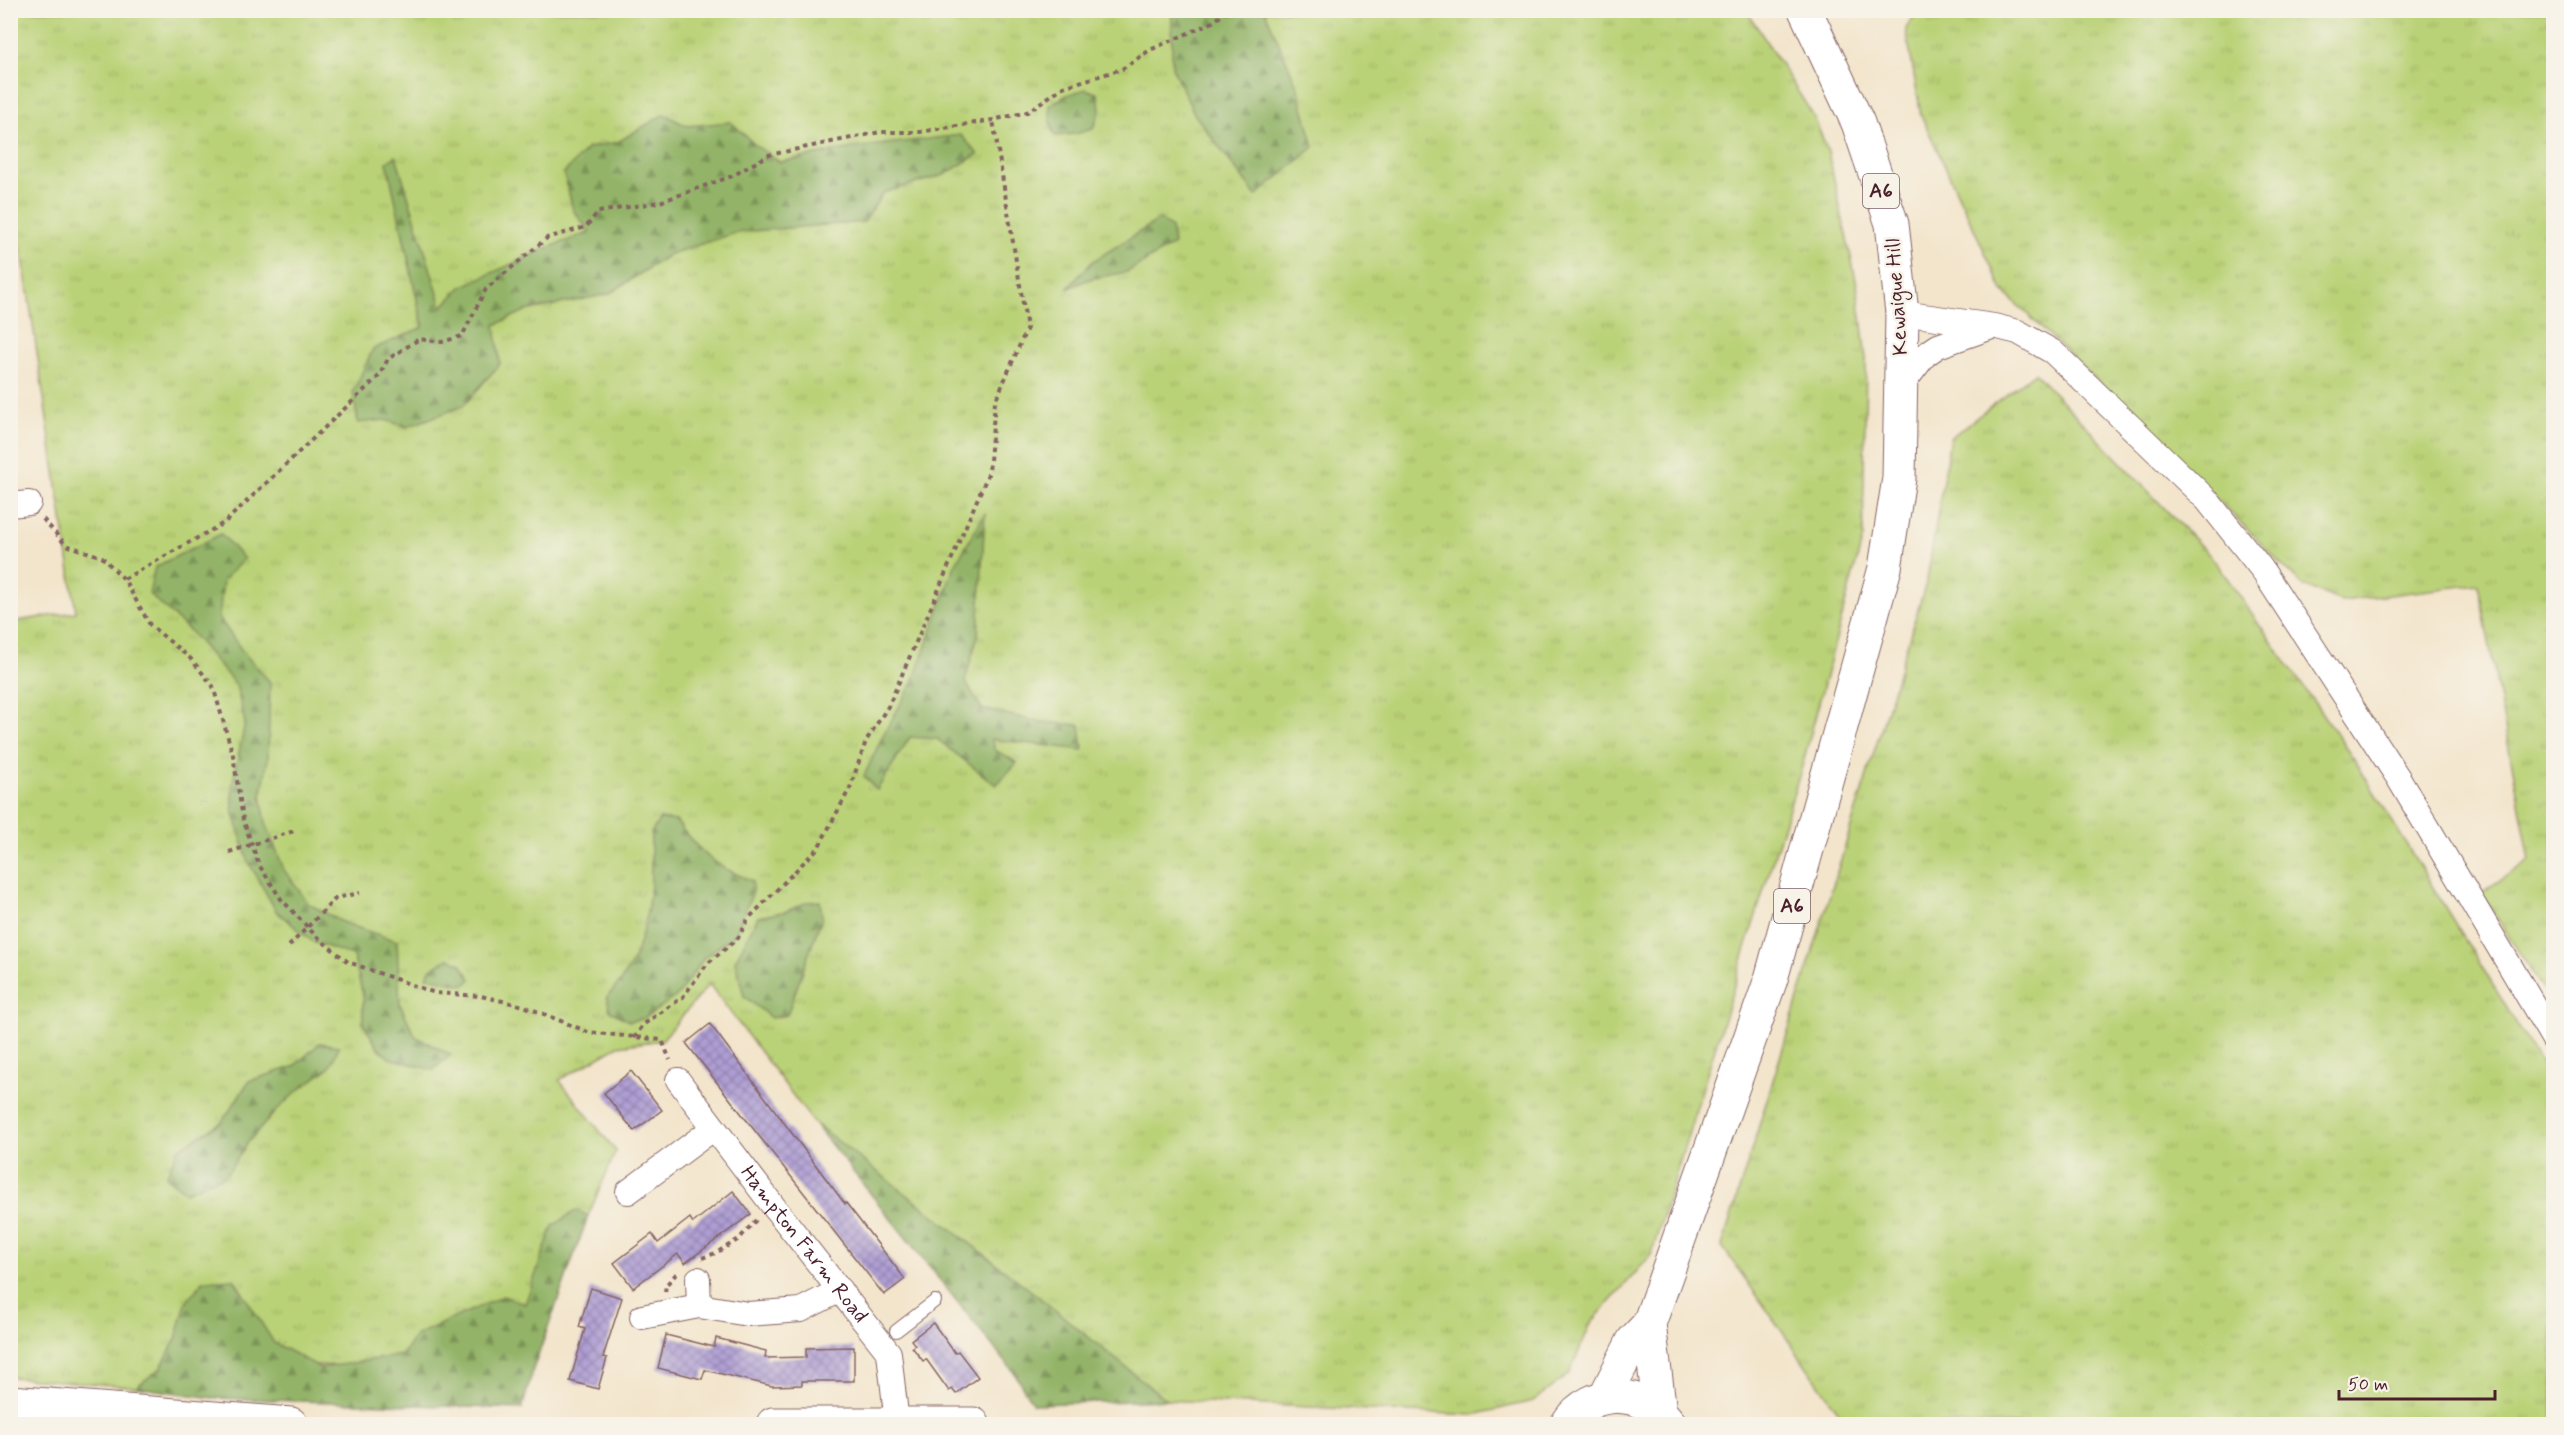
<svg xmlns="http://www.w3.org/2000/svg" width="2564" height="1435" font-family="Mynerve,sans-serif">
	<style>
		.grass { fill: url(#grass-tufts); stroke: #827851; stroke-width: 1.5 }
		.forest { fill: url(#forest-firs); stroke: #6e6a4a; stroke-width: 1.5 }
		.green { fill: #bad277; stroke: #827851; stroke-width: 1.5 }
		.building { fill: url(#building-cross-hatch) }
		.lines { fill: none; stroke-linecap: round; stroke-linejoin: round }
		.lane-casing { stroke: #856463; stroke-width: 14 }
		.street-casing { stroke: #856463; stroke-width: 26 }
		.highway-casing { stroke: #856463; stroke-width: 35 }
		.path { stroke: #856463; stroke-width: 4; stroke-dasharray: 4.5 4.5; stroke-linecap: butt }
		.lane { stroke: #fff; stroke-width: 12 }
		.street { stroke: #fff; stroke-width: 24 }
		.highway { stroke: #fff; stroke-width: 33 }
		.labels { text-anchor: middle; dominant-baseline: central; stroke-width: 5; stroke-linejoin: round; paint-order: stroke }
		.shield { fill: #f7f3e8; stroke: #7e5f64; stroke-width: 1.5 }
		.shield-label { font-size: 20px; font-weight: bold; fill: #4a1f2b }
		.street-label { font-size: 21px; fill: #4a1f2b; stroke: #f7f3e8 }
	</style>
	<defs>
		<pattern id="grass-tufts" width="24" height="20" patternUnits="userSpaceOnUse" patternTransform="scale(1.5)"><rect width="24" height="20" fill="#bad277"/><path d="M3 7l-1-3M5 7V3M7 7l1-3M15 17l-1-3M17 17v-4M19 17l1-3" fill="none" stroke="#a1b467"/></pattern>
		<pattern id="forest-firs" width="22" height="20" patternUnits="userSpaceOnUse" patternTransform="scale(1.5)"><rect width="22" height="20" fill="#93b468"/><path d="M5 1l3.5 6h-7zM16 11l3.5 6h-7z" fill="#7a9256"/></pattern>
		<pattern id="building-cross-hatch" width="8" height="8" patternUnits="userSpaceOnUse" patternTransform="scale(1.5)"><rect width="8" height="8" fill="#ae9ed4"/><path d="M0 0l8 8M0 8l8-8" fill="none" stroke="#9080ac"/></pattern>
	</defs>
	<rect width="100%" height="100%" fill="#f7f3e8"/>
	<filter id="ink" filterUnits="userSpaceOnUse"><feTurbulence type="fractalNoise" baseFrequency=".0167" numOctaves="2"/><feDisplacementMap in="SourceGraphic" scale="12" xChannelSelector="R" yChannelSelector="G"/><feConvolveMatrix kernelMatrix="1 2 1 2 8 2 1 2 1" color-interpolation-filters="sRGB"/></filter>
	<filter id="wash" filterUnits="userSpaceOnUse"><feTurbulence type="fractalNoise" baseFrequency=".008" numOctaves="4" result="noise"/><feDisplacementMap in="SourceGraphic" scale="24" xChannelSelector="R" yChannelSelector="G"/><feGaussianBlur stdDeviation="1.35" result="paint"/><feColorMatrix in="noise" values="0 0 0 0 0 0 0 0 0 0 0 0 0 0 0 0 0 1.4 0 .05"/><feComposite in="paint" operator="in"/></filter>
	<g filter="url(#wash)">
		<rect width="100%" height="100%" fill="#f3e5cc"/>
		<path class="grass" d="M1918 10 2553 11V1005L2481 893 2530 860 2478 584 2341 601 2302 585 2146 427 2003 291 1921 115 1906 29Z
			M11 11H1747L1814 117 1828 152 1840 207 1857 285 1866 359 1863 537 1803 763 1651 1255 1591 1323 1569 1374 1533 1401 1473 1415 1166 1400 1034 1293 813 1122 709 984 662 1040 618 1046 559 1080 616 1151 588 1216 533 1369 164 1362 160 1369 136 1387 11 1377 10 622 76 612 11 179Z
			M2035 373 2215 561 2354 759 2553 1083V1424H1847L1722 1246 1927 580 1950 438Z"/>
		<path class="forest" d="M1172 11H1265L1298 88 1314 147 1256 196 1195 115 1172 67Z
			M1086 89 1098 94 1100 110 1093 129 1075 134 1055 136 1050 122V105L1067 95Z
			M664 114 687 126 731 122 755 145 780 162 853 148 961 135 978 154 944 175 883 193 864 222 739 232 670 254 609 294 525 311 495 325 500 364 463 406 407 427 385 420 358 423 353 392 373 349 423 327 387 162 396 156 442 307 461 287 545 249 590 232 573 210 564 173 588 148 618 142Z
			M1160 219 1171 228 1174 244 1127 272 1089 279 1067 289 1093 261Z
			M985 513 978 635 965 681 982 709 1042 722 1080 725 1083 750 991 739 995 750 1017 763 996 785 937 739 910 737 877 790 864 776 882 737 913 682 955 565Z
			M221 534 244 559 223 580 219 618 243 652 270 682 268 759 261 796 266 823 284 870 309 904 344 923 397 941 400 1004 415 1036 451 1055 433 1070 389 1058 376 1045 363 1023V995L353 956 312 941 276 911 248 861 233 810 232 786 245 723 236 685 190 631 149 594 155 567Z
			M660 819 676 821C701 854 713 865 752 881L753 892 735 934 704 958 678 995 643 1019 629 1021 610 1011 607 997 621 981 635 957 645 924 651 886V833Z
			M820 901 822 917 787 1015 771 1018 744 996 735 961 758 917 787 911 807 902Z
			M449 958 460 963 471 979 465 985 427 977 430 969Z
			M320 1043 339 1046 330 1067 295 1093 276 1111 249 1141 226 1175 186 1192 166 1177 178 1149 222 1122 249 1081 293 1067Z
			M813 1122 1034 1293 1166 1400 1033 1404 1013 1371Z
			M577 1210 588 1216 533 1369 522 1409 213 1398 136 1387 160 1369 176 1339 186 1303 203 1281 234 1279 274 1343 321 1368 402 1355 416 1335 503 1296 525 1304 553 1226Z"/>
		<path class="green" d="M1616 1418H1627L1642 1424H1604Z"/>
		<g id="blocks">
			<path class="building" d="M710 1024 845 1204 846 1203 905 1279 884 1295 686 1043Z
				M631 1071 662 1110 634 1131 604 1093Z
				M733 1191 751 1214 685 1263 678 1254 633 1288 614 1263 652 1234 658 1243 690 1218 693 1223Z
				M591 1288 622 1298 603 1357 607 1358 598 1389 570 1381 585 1329 579 1327Z
				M933 1323 955 1353 958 1351 978 1377 956 1394 952 1389 949 1391 926 1359 923 1361 912 1347 915 1345 911 1340Z
				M666 1335 714 1347 716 1338 766 1351 765 1358 806 1357V1348L854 1347V1381H802V1385L772 1386 705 1370 702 1379 658 1368Z"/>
		</g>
	</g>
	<g filter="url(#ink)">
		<use href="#blocks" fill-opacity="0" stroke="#856463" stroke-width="1.5"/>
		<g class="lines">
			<g class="lane-casing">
				<path id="lane" d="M896 1331 935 1301"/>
			</g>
			<g class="street-casing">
				<g id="street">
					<path d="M1902 313 1994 326 2018 332 2053 352 2207 500 2261 568 2399 779 2554 1040"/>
					<path d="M1902 385 1925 355 1938 346 1989 328"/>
					<path d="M10 505 29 503"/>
					<path id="s1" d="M678 1080 774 1207 889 1353 897 1423"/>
					<path d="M628 1192 714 1128"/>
					<path d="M698 1279 699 1306"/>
					<path d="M642 1317 699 1306 748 1314 801 1310 840 1290"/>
				</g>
			</g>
			<g class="highway-casing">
				<path id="highway" d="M1649 1324 1660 1412
					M1605 1397 1633 1341 1649 1324 1771 979 1885 568 1899 478 1902 313 1892 224 1858 123 1805 10
					M10 1402 291 1424
					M773 1424H973
					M1567 1424C1591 1386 1645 1389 1670 1424"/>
			</g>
			<path class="path" d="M43 519 66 545 102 557 124 579 150 625 191 659 213 686 233 755 243 819 259 865 281 899 316 936 348 962 435 993 481 996 524 1006 588 1032 662 1040 670 1060
				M124 579 224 523 379 376 388 359 419 339 442 342 462 336 486 289 547 238 586 227 598 212 660 202 732 176 769 155 880 132H920L993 120 1027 112 1063 87 1122 69 1150 50 1211 23 1229 10
				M229 852 294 831
				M289 946 336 898 360 893
				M634 1038 644 1024 683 997 707 964 738 938 748 919 818 848 850 788 866 741 889 705 989 472 995 402 1027 328 993 120
				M702 1258 716 1253 739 1239 756 1220
				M665 1292 666 1285 678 1272"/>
			<use href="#lane" class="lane"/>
			<use href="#street" class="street"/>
			<use href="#highway" class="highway"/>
		</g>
	</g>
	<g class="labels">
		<g class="shield">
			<rect x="1863" y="174" width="36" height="34" rx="4.5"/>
			<rect x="1774" y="889" width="36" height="34" rx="4.5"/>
		</g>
		<g class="shield-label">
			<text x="1881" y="191">A6</text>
			<text x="1792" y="906">A6</text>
		</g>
		<g class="street-label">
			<text transform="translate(1897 297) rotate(-94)">Kewaigue Hill</text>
			<text stroke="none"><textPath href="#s1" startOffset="207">Hampton Farm Road</textPath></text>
		</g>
	</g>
	<rect width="2564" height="1435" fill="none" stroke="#f7f3e8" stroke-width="36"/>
	<path d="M2339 1390v9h156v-9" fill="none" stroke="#4a1f2b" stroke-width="3"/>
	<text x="2348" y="1390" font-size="18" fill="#4a1f2b" stroke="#f7f3e8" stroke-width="4.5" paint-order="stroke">50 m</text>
</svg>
